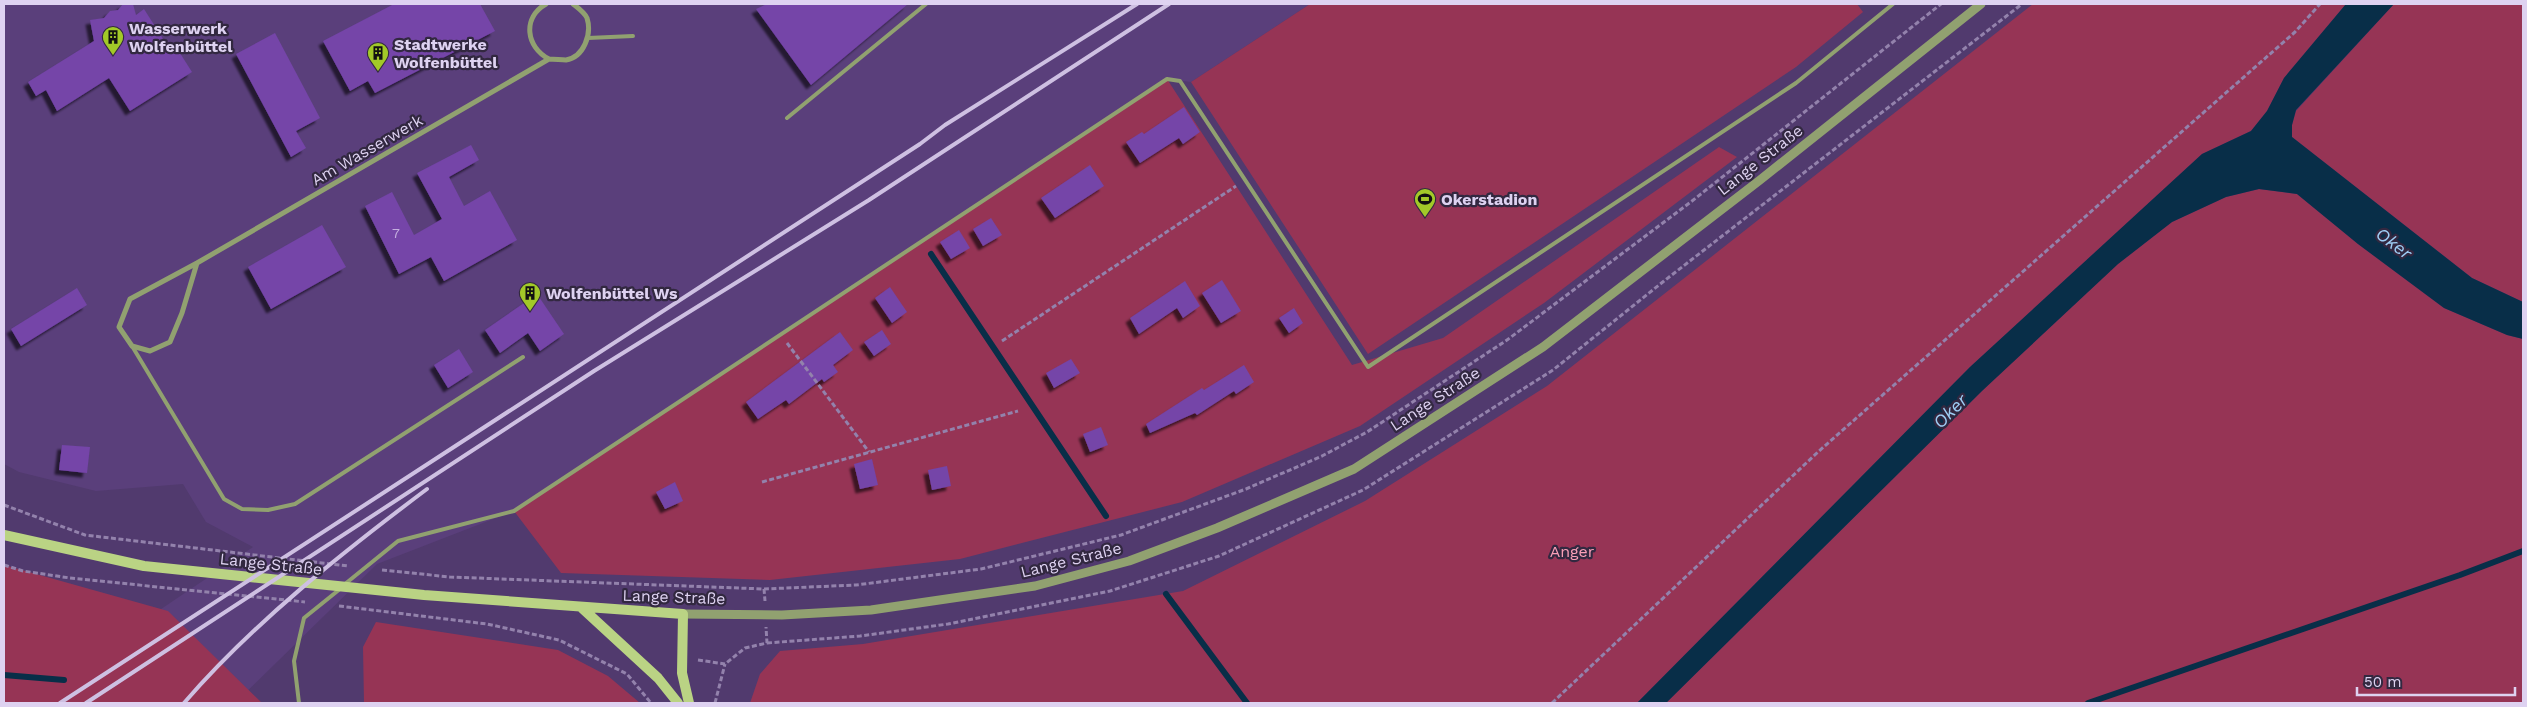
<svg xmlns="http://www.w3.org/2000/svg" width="2527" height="707" font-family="'Work Sans',sans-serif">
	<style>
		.built { fill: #5a3f7b }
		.green { fill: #963455 }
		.water { fill: #082e48 }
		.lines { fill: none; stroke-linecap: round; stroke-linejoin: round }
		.stream { stroke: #082e48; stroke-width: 6 }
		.building { fill: #7444a8; filter: url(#shadow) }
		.path { stroke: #9382ac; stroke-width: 3; stroke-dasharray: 5 2.5; stroke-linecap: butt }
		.service { stroke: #91a170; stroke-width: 4 }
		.minor { stroke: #91a170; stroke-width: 5 }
		.tertiary { stroke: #91a170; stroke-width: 9 }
		.secondary { stroke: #bad384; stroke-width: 10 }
		.rail { stroke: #cec0e2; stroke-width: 4 }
		.labels { text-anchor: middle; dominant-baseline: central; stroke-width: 4.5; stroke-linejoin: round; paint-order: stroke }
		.number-label { font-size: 14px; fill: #c4aedf }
		.poi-label { font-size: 16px; font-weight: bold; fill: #ded2f1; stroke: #322840; text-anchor: start }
		.street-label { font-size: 16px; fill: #ded2f1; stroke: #322840 }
		.park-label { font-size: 16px; fill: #fa9fb7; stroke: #322840 }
		.water-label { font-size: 18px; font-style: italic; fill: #9ecef5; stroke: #322840 }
	</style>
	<defs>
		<filter id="shadow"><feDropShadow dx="-4.5" dy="4.5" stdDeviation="1" flood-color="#0009"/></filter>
	</defs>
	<rect width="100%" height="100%" fill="#513a6e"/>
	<path class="built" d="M4 4H1310L1191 82 1167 79 514 511 377 564 235 703 127 632 253 547 206 522 183 484 96 491 19 472 4 464Z"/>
	<path class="green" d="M1310 4H1857L1863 12 1796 67 1368 354 1191 82Z
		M2033 4H2346L2284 78 2267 111 2251 131 2202 154 1970 367 1637 703H750L760 674 780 651 863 644 1183 591 1365 501 1547 386Z
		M2394 4H2523V302L2472 278 2292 137V125L2296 111Z
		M1167 79 1352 365 1443 338 1719 147 1737 157 1544 303 1360 426 1182 502 960 559 770 580 561 573 514 511Z
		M2259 189 2297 194 2358 244 2444 308 2507 335 2523 339V703H1666L1983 390 2118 264 2172 222 2226 197Z
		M4 565 168 611 262 703H4Z
		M376 622 558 650 608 676 640 703H364L363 647Z"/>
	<path class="water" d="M2346 4H2394L2296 110 2292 125V137L2472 278 2523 302V339L2507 335 2444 308 2358 244 2297 194 2259 189 2226 197 2172 222 2118 264 1983 390 1666 703H1637L1970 367 2202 154 2251 131 2267 111 2284 78Z"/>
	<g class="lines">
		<path class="stream" d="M931 254 1106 516
			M1166 594 1247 703
			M4 675 64 680
			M2088 703 2460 575 2523 551"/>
	</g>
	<path class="building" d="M123 4H133L136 15 144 9 172 53 178 50 192 72 130 111 109 78 57 111 46 90 36 96 28 82 94 41 90 20 104 18 110 11 118 10Z
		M394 4H480L495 31 375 93 368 81 350 91 323 41Z
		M767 4H908L811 85 756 9Z
		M275 33 320 118 296 131 306 148 291 157 236 54Z
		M1184 107 1200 132 1183 144 1179 138 1140 163 1126 142 1142 132 1144 134Z
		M471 145 479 160 449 177 464 206 490 191 517 240 444 281 431 257 399 274 365 206 392 192 414 235 442 219 417 173Z
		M1090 165 1104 186 1055 218 1041 198Z
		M991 218 1002 235 983 246 973 229Z
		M322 225 346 267 271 309 248 267Z
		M959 230 970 248 951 259 940 242Z
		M1222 280 1241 311 1221 323 1202 293Z
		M1185 281 1200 306 1183 318 1177 308 1139 334 1130 318Z
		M890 287 907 312 892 323 875 298Z
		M77 288 87 305 21 346 11 329Z
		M537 294 564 334 540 351 528 333 500 353 485 330Z
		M1294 308 1303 323 1289 333 1279 318Z
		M882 330 891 344 874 356 864 342Z
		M840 332 853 350 833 365 838 372 824 382 822 379 789 404 786 400 758 419 746 402Z
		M459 349 473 372 448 388 434 365Z
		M1071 359 1080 373 1054 388 1046 373Z
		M1244 365 1254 382 1236 394 1234 391 1197 415 1195 413 1150 433 1146 424 1202 388 1204 390Z
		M1101 427 1108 445 1090 452 1083 434Z
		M62 445 90 447 87 473 59 470Z
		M872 459 878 485 860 489 854 464Z
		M947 466 951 486 932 490 928 470Z
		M675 482 683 501 665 509 656 492Z"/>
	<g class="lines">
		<path class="path" d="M1002 341 1236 186
			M787 343 869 452
			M762 482 1018 411
			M4 505 85 535 348 566
			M4 565 23 571 70 578 305 602
			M382 570 450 577 764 589 856 585 981 569 1121 535 1246 489 1322 456 1367 432 1507 340 1692 201 1941 4
			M764 589 765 601
			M339 606 487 624 559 640 627 674 651 703
			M767 643 860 636 948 624 1110 591 1219 556 1363 490 1553 370 1664 281 2022 4
			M698 660 725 664 745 648 767 643 766 627
			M715 703 725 664
			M1552 703 1819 451 2295 32 2320 4"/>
		<path class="service" d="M588 38 633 36
			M787 118 926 4
			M132 346 224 499 242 509 268 510 295 504 523 357
			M345 584 398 541 514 511 1167 79 1180 81 1368 367 1796 83 1893 4
			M299 703 294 661 304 618 340 589"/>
		<path class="minor" d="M549 59C555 59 561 60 566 60 584 57 592 34 587 18 584 12 578 8 573 4
			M197 263 182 313 170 342 150 351 132 346 119 327 130 299 197 263 549 59C526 47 522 18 546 4"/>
		<path class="tertiary" d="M683 614 782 615 871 610 1035 586 1129 561 1217 528 1354 469 1543 347 1760 180 1981 4"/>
		<path class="secondary" d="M4 535 144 566 424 595 683 614 682 673 689 703
			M582 608 658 678 678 703"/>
		<path class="rail" d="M60 703 920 144 945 125 1137 4
			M86 703 594 371 869 200 1169 4
			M184 703C253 623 343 552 427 489"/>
	</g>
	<defs>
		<g id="building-pin" transform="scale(1.125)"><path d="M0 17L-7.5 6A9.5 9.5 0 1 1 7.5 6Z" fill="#a2c928" stroke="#322840"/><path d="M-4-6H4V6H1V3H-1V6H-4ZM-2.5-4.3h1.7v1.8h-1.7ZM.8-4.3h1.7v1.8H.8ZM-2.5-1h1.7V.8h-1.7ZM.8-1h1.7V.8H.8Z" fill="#111"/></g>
		<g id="stadium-pin" transform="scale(1.125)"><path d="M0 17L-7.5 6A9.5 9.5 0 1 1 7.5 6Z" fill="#a2c928" stroke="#322840"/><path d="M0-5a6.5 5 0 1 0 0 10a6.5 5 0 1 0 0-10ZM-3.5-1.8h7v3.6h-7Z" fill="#111"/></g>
	</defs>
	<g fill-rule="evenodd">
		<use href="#building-pin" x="113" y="37"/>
		<use href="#building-pin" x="378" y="53"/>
		<use href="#stadium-pin" x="1425" y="199"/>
		<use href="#building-pin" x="530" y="293"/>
	</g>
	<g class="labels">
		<g class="number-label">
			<text x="396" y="233">7</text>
		</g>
		<g class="poi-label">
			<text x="129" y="28">Wasserwerk<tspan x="129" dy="18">Wolfenbüttel</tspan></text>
			<text x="394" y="44">Stadtwerke<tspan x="394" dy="18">Wolfenbüttel</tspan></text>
			<text x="1441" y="199">Okerstadion</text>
			<text x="546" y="293">Wolfenbüttel Ws</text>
		</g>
		<g class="street-label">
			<text transform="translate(367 150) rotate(-30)">Am Wasserwerk</text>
			<text transform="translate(1760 160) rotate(-38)">Lange Straße</text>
			<text transform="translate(1435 399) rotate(-33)">Lange Straße</text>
			<text transform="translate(1071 560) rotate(-14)">Lange Straße</text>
			<text transform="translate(271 564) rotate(6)">Lange Straße</text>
			<text transform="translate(674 597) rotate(2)">Lange Straße</text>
		</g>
		<g class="park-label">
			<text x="1572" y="551">Anger</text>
		</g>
		<g class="water-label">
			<text transform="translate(2394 243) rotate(37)">Oker</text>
			<text transform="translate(1950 411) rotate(-45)">Oker</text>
		</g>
	</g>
	<rect width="2527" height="707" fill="none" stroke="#ded2f1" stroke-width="10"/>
	<path d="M2357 687v8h158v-8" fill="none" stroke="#ded2f1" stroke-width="2.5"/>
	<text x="2364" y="687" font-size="15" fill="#ded2f1" stroke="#322840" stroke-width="4" paint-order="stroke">50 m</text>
</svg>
